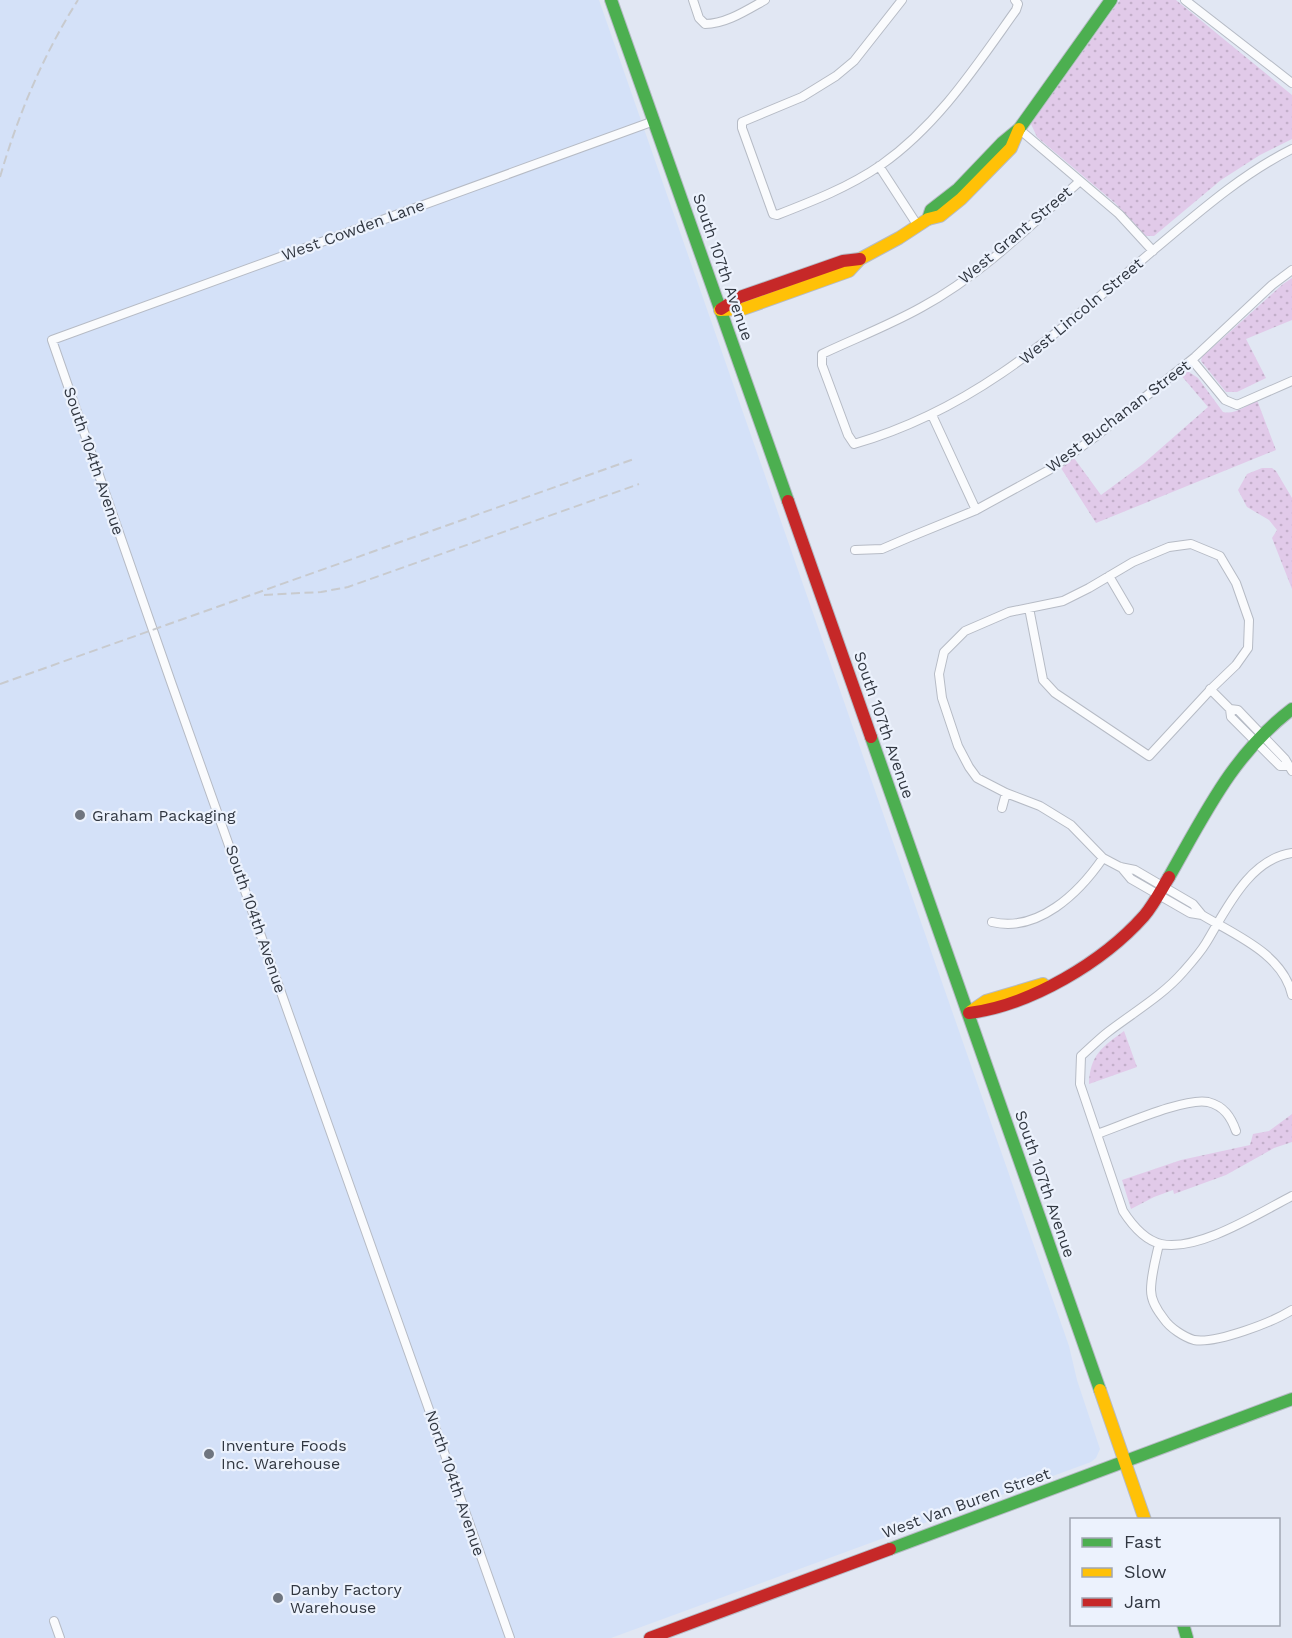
<svg xmlns="http://www.w3.org/2000/svg" width="1292" height="1638" font-family="'Work Sans',sans-serif">
	<style>
		.built { fill: #d4e1f8 }
		.green { fill: url(#green-dots) }
		.lines { fill: none; stroke-linecap: round; stroke-linejoin: round }
		.street-casing { stroke: #b6bbc5; stroke-width: 10 }
		.fast-casing { stroke: #b6bbc5; stroke-width: 14 }
		.slow-casing { stroke: #b6bbc5; stroke-width: 14 }
		.jam-casing { stroke: #b6bbc5; stroke-width: 14 }
		.street { stroke: #fafbfd; stroke-width: 8 }
		.fast { stroke: #4caf50; stroke-width: 12 }
		.slow { stroke: #ffc107; stroke-width: 12 }
		.jam { stroke: #c62828; stroke-width: 12 }
		.rail { stroke: #c8cace; stroke-width: 2; stroke-dasharray: 9 4.5; stroke-linecap: butt }
		.poi-dot { fill: #6f757f; stroke: #ecf2fd; stroke-width: 2 }
		.labels { text-anchor: middle; dominant-baseline: central; stroke-width: 4.5; stroke-linejoin: round; paint-order: stroke }
		.street-label { font-size: 16px; fill: #313741; stroke: #ecf2fd }
		.poi-label { font-size: 16px; fill: #313741; stroke: #ecf2fd; text-anchor: start }
	</style>
	<defs>
		<pattern id="green-dots" width="8" height="8" patternUnits="userSpaceOnUse" patternTransform="scale(1.5)"><rect width="8" height="8" fill="#e1cae9"/><path d="M2 2h.1M6 6h.1" fill="none" stroke="#c2aec9" stroke-width="1.8" stroke-linecap="round"/></pattern>
	</defs>
	<rect width="100%" height="100%" fill="#e1e7f3"/>
	<path class="built" d="M0 0H599L1069 1346 1077 1380 1100 1449 1096 1458 1091 1462 611 1638H0Z"/>
	<path class="green" d="M1120 0H1176L1292 95V139L1260 155 1221 180 1154 236H1146L1115 203 1037 137 1031 124Z
		M1292 278V320L1246 339 1266 378 1237 392H1226L1201 361 1202 357 1283 284Z
		M1186 370 1198 378 1223 412C1235 415 1247 405 1257 400L1276 450 1096 523 1061 468 1074 458 1101 495 1143 464 1208 407 1180 374Z
		M1262 468H1272L1276 471 1292 498V589L1272 538 1277 530 1269 520 1247 507 1238 490 1247 474Z
		M1124 1031 1137 1067 1089 1084C1090 1055 1102 1047 1124 1031Z
		M1292 1114V1142L1274 1148 1226 1175 1174 1194 1173 1190 1154 1197 1131 1209 1122 1180 1181 1160 1250 1145 1253 1134 1269 1131Z"/>
	<g class="lines">
		<g class="street-casing">
			<path id="street" d="M693 0 699 18 705 24C726 24 747 10 765 0
				M902 0 854 61 836 76 802 97 742 122V128L773 214 777 215C813 201 849 187 881 165 938 125 976 66 1016 10L1018 4 1015 0
				M1185 0 1292 83
				M1019 129 1119 214 1153 251
				M879 166 918 226
				M1080 181C1031 225 981 275 922 307 890 325 856 338 822 354V365L848 435 854 444C979 408 1060 330 1156 248 1199 212 1242 174 1292 149
				M1192 360 1225 400 1237 405 1292 381
				M932 415 976 510
				M855 550 882 549 910 537 976 510 1049 470 1095 437 1195 357 1272 285 1292 270
				M1109 576 1129 610
				M1029 608 1043 680 1055 693 1149 756 1212 688 1236 665 1248 648 1249 620 1236 583 1220 556 1191 544 1169 547 1133 562 1089 588 1063 601 1009 612 965 631 944 652 939 674 942 698 958 746 969 767 977 778 1006 793 1040 806 1071 825 1103 858 1120 867 1135 870 1193 904 1202 915C1235 935 1283 954 1292 995
				M1210 689 1230 709 1238 710 1285 759 1292 771
				M1230 709 1231 717 1280 766H1288
				M1002 808 1006 793
				M1292 853C1249 859 1226 910 1206 943 1200 953 1191 963 1183 972 1162 996 1134 1012 1108 1032 1099 1039 1090 1048 1081 1056L1080 1084 1123 1211C1132 1225 1144 1240 1161 1244 1198 1252 1259 1213 1292 1196
				M1121 867 1131 879 1190 913 1202 915
				M992 922C1038 933 1079 893 1103 858
				M1097 1134C1121 1126 1185 1097 1208 1102 1224 1106 1231 1117 1236 1131
				M1159 1244C1156 1258 1151 1275 1151 1290 1151 1301 1157 1310 1164 1319 1170 1328 1184 1337 1194 1340 1216 1344 1273 1322 1292 1310
				M54 1621 60 1638
				M510 1638 171 682 52 340 654 121"/>
		</g>
		<g class="fast-casing">
			<path id="fast" d="M611 0 788 501
				M928 219 931 210 958 189 1002 143 1019 129 1111 0
				M871 737 1100 1390
				M1169 877C1205 814 1233 754 1292 709
				M890 1549 1292 1399
				M1183 1624 1187 1638"/>
		</g>
		<g class="slow-casing">
			<path id="slow" d="M720 310 743 309 849 271 860 259 899 238 928 219 940 216 961 199 1011 148 1019 129
				M970 1012 986 1001 1043 984
				M1100 1390 1145 1520"/>
		</g>
		<g class="jam-casing">
			<path id="jam" d="M721 309 740 297 843 261 860 259
				M788 501 871 737
				M969 1013C1031 1005 1103 962 1144 916 1154 904 1161 890 1169 877
				M650 1638 890 1549"/>
		</g>
		<use href="#street" class="street"/>
		<use href="#fast" class="fast"/>
		<use href="#slow" class="slow"/>
		<use href="#jam" class="jam"/>
		<path class="rail" d="M0 177C18 115 43 55 78 0
			M264 595 321 592 348 587 639 484
			M0 684 634 459"/>
	</g>
	<g class="poi-dot">
		<circle cx="80" cy="815" r="6"/>
		<circle cx="209" cy="1454" r="6"/>
		<circle cx="278" cy="1598" r="6"/>
	</g>
	<g class="labels">
		<g class="street-label">
			<text transform="translate(353 230) rotate(-20)">West Cowden Lane</text>
			<text transform="translate(1015 235) rotate(-40)">West Grant Street</text>
			<text transform="translate(723 267) rotate(71)">South 107th Avenue</text>
			<text transform="translate(1081 311) rotate(-40)">West Lincoln Street</text>
			<text transform="translate(1118 416) rotate(-37)">West Buchanan Street</text>
			<text transform="translate(94 461) rotate(71)">South 104th Avenue</text>
			<text transform="translate(884 725) rotate(71)">South 107th Avenue</text>
			<text transform="translate(256 919) rotate(71)">South 104th Avenue</text>
			<text transform="translate(1045 1184) rotate(71)">South 107th Avenue</text>
			<text transform="translate(455 1483) rotate(71)">North 104th Avenue</text>
			<text transform="translate(966 1503) rotate(-20)">West Van Buren Street</text>
		</g>
		<g class="poi-label">
			<text x="92" y="815">Graham Packaging</text>
			<text x="221" y="1445">Inventure Foods<tspan x="221" dy="18">Inc. Warehouse</tspan></text>
			<text x="290" y="1589">Danby Factory<tspan x="290" dy="18">Warehouse</tspan></text>
		</g>
	</g>
	<rect x="1070" y="1518" width="210" height="108" fill="#ecf2fd" stroke="#a1a7b2" stroke-width="1.5"/>
	<rect x="1082" y="1538" width="30" height="9" fill="#4caf50" stroke="#a1a7b2" stroke-width="1.5"/>
	<text x="1124" y="1548" font-size="18" fill="#313741">Fast</text>
	<rect x="1082" y="1568" width="30" height="9" fill="#ffc107" stroke="#a1a7b2" stroke-width="1.5"/>
	<text x="1124" y="1578" font-size="18" fill="#313741">Slow</text>
	<rect x="1082" y="1598" width="30" height="9" fill="#c62828" stroke="#a1a7b2" stroke-width="1.5"/>
	<text x="1124" y="1608" font-size="18" fill="#313741">Jam</text>
</svg>
